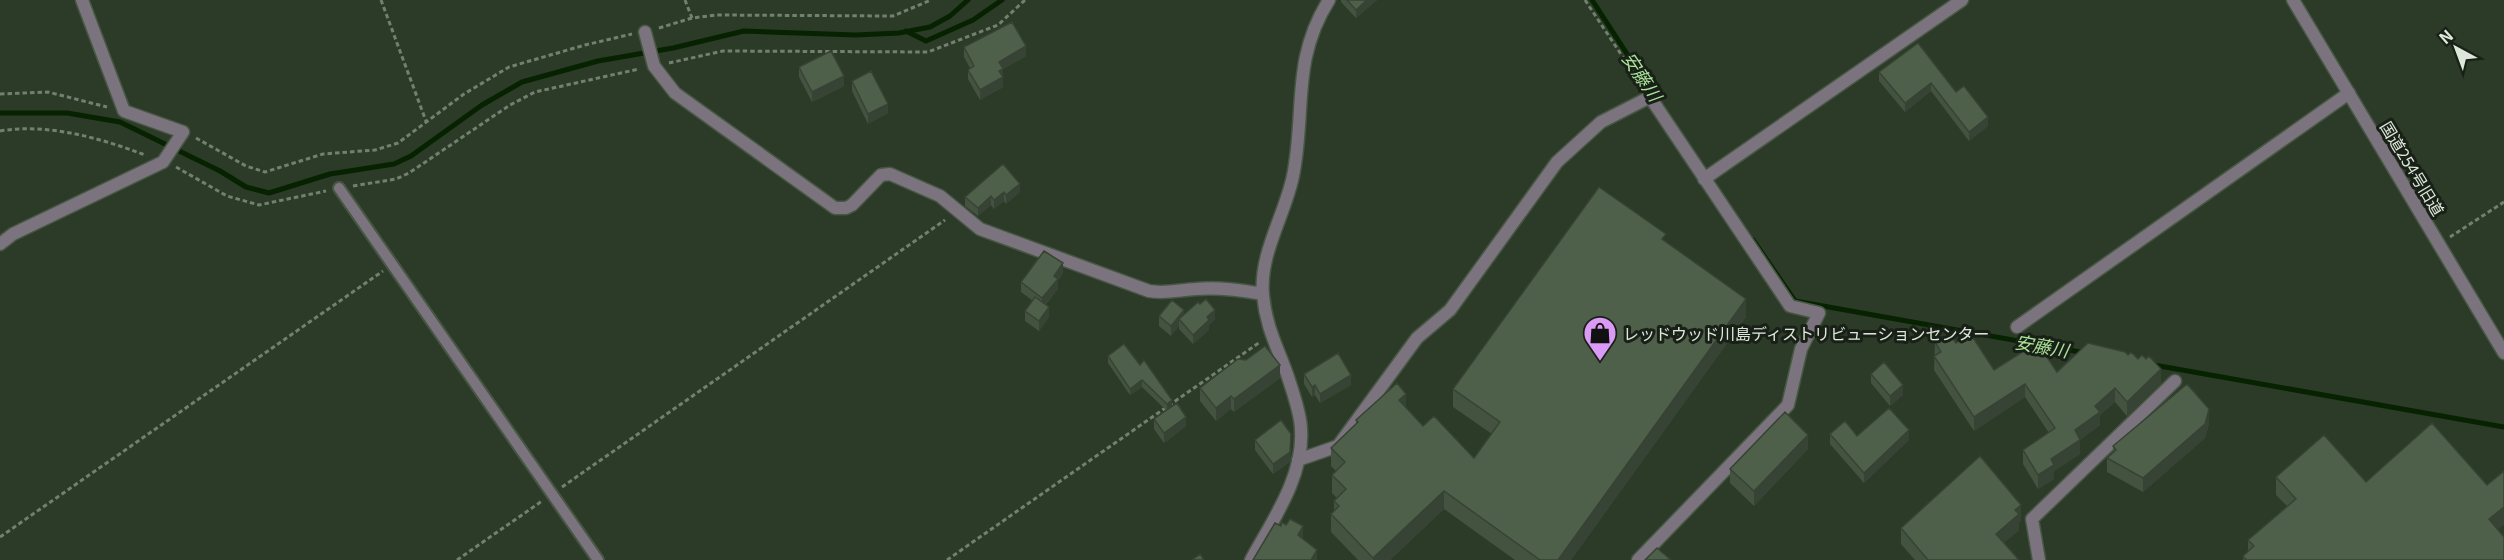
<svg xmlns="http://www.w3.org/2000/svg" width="2504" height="560" font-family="Georgia,'Noto Sans JP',serif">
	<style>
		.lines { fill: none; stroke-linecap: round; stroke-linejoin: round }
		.stream { stroke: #072201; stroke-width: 5 }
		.service-casing { stroke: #475744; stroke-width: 14 }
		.minor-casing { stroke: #475744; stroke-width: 15 }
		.tertiary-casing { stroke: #475744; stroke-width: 15 }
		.path { stroke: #72806f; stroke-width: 3; stroke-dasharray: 4.5 3; stroke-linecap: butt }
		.service { stroke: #7b747e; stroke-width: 10 }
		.minor { stroke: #7b747e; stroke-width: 12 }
		.tertiary { stroke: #7b747e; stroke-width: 12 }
		.wall { fill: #445340 }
		.shaded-wall { fill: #374334 }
		.building { fill: #4f604a; stroke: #374334; stroke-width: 1.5 }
		.labels { text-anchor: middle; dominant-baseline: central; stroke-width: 6; stroke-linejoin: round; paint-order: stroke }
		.street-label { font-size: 16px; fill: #dde7da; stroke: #192017 }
		.poi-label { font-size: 16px; fill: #dde7da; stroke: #192017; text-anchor: start }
		.water-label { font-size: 18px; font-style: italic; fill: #abe49a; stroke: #192017 }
	</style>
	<rect width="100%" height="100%" fill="#2b3b27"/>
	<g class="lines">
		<path class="stream" d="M1592 0 1655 97
			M906 31 926 41 973 20 1002 0
			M0 113H67L120 122 220 171 246 187 269 193 330 174 394 164 411 156 482 105 522 82 598 61 673 48 744 31 856 35 899 33 930 27 950 16 968 0
			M1753 240 1795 301 2086 353
			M2154 365 2504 427"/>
		<g class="service-casing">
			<path id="service" d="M339 188 598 560"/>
		</g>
		<g class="minor-casing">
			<path id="minor" d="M645 32 654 66 675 93 835 208H846L852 205 881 175 890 174 940 196 980 229 1149 291C1165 294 1179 290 1196 289 1219 287 1240 290 1263 294
				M1704 179 1962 0
				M0 244 13 234 163 162 183 132 124 111 82 0
				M2017 327 2349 93
				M1298 460 1338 446 1417 338 1450 310 1557 162 1601 122 1650 97 1790 306 1819 313 1801 349 1788 405 1638 560
				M1251 560C1272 521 1304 477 1301 430 1301 414 1293 393 1288 377 1278 348 1266 328 1263 295 1259 254 1285 215 1293 176 1306 112 1291 60 1329 0
				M2039 560 2032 519 2175 381"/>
		</g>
		<g class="tertiary-casing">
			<path id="tertiary" d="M2293 0 2504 353"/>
		</g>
		<path class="path" d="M381 0 426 121
			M685 0 692 18
			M1585 0 1642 86
			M659 28 692 18 717 15 893 16 931 0
			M669 63 723 51 928 52 998 25 1025 0
			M0 94 48 92 107 107
			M0 131C48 123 100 138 145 155
			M196 138 246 166 265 172 323 154 375 150 398 143 464 94 509 67 585 45 632 34
			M176 167 227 196 259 205 326 191
			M353 186 396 179 409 173 510 105 535 92 639 69
			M2450 237 2504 202
			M562 487 945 220
			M0 537 383 271
			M457 560 542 501
			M947 560 1260 342"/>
		<use href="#service" class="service"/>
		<use href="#minor" class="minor"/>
		<use href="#tertiary" class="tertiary"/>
	</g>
	<path class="wall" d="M1341 0H1377L1356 18 1341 2Z
		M1918 43 1956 92 1988 126 1969 141 1931 91 1905 112 1879 81V72Z
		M964 47 1026 56 1003 69V87L980 100 968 79V70L970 68 964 57Z
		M799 67 844 86 812 102 799 77Z
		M852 81 888 113 868 124 852 91Z
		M1003 164 1020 192 1006 204 1004 201 994 209 991 205 978 216 965 206V197Z
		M1666 241 1746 317 1571 560H1515L1444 509 1390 560H1358L1331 532V514L1334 512V501L1337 498 1332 493V475L1336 471 1331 466V448L1356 424V420L1406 408 1423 426 1474 458 1492 434 1453 407V389Z
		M1063 273 1058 281V289L1046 304 1049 317 1039 331 1025 321V311L1033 301 1021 292V282Z
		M1200 304 1215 319 1209 325V330L1193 344 1179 329V326L1171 336 1159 326V316L1184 315Z
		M1935 342 1956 343 1994 370 2019 354V349L2057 372 2128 355 2161 383 2127 416 2115 402 2100 415V425L2080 440V454L2054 471V479L2038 489 2023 464V450L2049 433 2025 397 1974 431 1934 370Z
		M1108 356 1140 365 1172 406 1186 426 1164 443 1154 429V419L1166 410 1142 387 1130 395 1108 363Z
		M1304 374 1351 385 1320 403 1315 395 1312 397 1304 384Z
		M1871 374 1903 395 1890 406 1871 383Z
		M1280 378 1234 412 1231 409 1216 421 1200 401V388Z
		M2209 424 2205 438 2143 492 2107 472V458L2113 453V446Z
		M1830 434 1857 436 1909 440 1864 483 1830 444Z
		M1255 440 1291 444 1290 462 1273 474 1255 450Z
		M1808 449 1754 506 1730 483V469Z
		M2276 477 2366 482 2498 530 2504 560H2243V556L2248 551V540L2287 506 2276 495Z
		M2021 521 2019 522V530L2004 543 2019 560H1915L1901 544V528Z"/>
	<path class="shaded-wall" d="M1367 0H1377L1356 18V10Z
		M1026 46V56L1003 69V87L980 100V90L999 62Z
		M844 76V86L812 102V92Z
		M1931 83V91L1905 112V103Z
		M888 104V113L868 124V114Z
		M1988 117V126L1969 141V132Z
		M1020 184V192L1006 204V195Z
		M1004 192V201L994 209V200Z
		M991 196V205L978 216V208Z
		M1063 263V273L1058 281V289L1042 308V298L1054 276Z
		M1746 299V317L1571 560H1558Z
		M1049 307V317L1039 331V321Z
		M1184 310V320L1179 319V326L1171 336V326Z
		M1215 310V319L1209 325V330L1193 344V335L1207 317Z
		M1280 365V378L1234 412V399Z
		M2161 369V383L2127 416V402Z
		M1351 375V385L1320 403V394Z
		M1142 380V387L1130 395V389Z
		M2025 384V397L1974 431V417Z
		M1315 385V395L1312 397V387Z
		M1903 385V395L1890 406V396Z
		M2115 388V402L2100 415V425L2080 440V454L2054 471V479L2038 489V475L2095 406Z
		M1406 394V412L1399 400Z
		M1231 396V409L1216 421V408Z
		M1172 400V407L1167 411V404Z
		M2209 409V424L2205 438 2143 492V478Z
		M1186 417V426L1164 443V433Z
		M1909 430V440L1864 483V473Z
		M1291 434 1290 462 1273 474V464Z
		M1808 435V449L1754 506V491Z
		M1444 491V509L1390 560H1373V558Z
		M2021 505V521L2019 522V530L1996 550V534L2015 510Z
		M2504 507V525L2489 537V519Z
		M1303 526V541L1298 535Z
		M1317 550V560H1311Z"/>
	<path class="building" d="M1347 0H1367L1356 10Z
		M1012 22 1026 46 999 62 1003 69 999 71 1003 77 980 90 968 70 974 66 964 47Z
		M1918 43 1956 92 1964 86 1988 117 1969 132 1931 83 1905 103 1879 72Z
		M831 51 844 76 812 92 799 67Z
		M871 71 888 104 868 114 852 81Z
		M1003 164 1020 184 1006 195 1004 192 994 200 991 196 978 208 965 197Z
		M1599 187 1666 234 1662 239 1746 299 1558 560H1540L1444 491 1373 558 1331 514 1339 506 1334 501 1346 489 1332 475 1345 462 1331 448 1358 422 1356 420 1397 383 1406 394 1399 400 1423 426 1434 416 1474 458 1500 422 1453 389Z
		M1044 251 1063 263 1054 276 1058 279 1042 298 1021 282Z
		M1035 297 1049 307 1039 321 1025 311Z
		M1206 299 1215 310 1207 317 1209 320 1193 335 1179 319 1198 302 1200 304Z
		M1172 300 1184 310 1171 326 1159 316Z
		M1949 333 1956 343 1970 333 1994 370 2021 353 2019 349 2034 338 2057 372 2088 343 2125 352 2128 355 2131 352 2138 359 2142 355 2146 359 2149 356 2161 369 2127 402 2115 388 2095 406 2100 412 2075 430 2080 440 2051 459 2054 465 2038 475 2023 450 2055 428 2025 384 1974 417 1934 356 1941 352 1935 342Z
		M1124 344 1140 365 1144 360 1172 400 1167 404 1142 380 1130 389 1108 356Z
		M1265 346 1280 365 1234 399 1231 396 1216 408 1200 388 1238 359 1246 360Z
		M1338 353 1351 375 1320 394 1315 385 1312 387 1304 374Z
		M1884 362 1903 385 1890 396 1871 374Z
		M2187 384 2209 409 2205 424 2143 478 2107 458 2116 450 2113 446Z
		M1177 403 1186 417 1164 433 1154 419Z
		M1889 408 1909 430 1864 473 1830 434 1845 421 1857 436Z
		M1785 412 1808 435 1754 491 1730 469Z
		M1281 420 1291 434 1290 452 1273 464 1255 440Z
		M2432 423 2487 485 2504 471V507L2489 519 2504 537V560H2246L2243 556 2254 546 2248 540 2296 499 2276 477 2324 435 2366 482Z
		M1980 456 2021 505 2015 510 2019 514 1996 534 2019 560H1928L1901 528Z
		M1290 519 1303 526 1298 535 1317 550 1311 560H1253L1275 523 1281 526 1282 522 1286 525Z
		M1657 548 1671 560H1645Z
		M1200 554 1204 560H1192Z"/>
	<defs>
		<g id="shop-pin" transform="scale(1.725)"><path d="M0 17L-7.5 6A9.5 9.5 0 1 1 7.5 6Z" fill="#da9af6" stroke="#192017"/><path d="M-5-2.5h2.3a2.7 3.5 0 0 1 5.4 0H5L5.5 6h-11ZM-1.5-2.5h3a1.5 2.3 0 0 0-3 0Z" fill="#111"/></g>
	</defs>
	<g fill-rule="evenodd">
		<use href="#shop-pin" x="1600" y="333"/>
	</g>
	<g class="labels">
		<g class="street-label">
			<text transform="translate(2413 168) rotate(59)">国道254号旧道</text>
		</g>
		<g class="poi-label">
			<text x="1623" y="333">レッドウッド川島ディストリビューションセンター</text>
		</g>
		<g class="water-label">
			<text transform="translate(1643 76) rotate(56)">安藤川</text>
			<text transform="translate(2042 345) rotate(10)">安藤川</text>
		</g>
	</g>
	<g transform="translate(2456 48) rotate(319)" stroke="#192017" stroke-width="4.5" paint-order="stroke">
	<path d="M0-4.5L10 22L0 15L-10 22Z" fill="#dde7da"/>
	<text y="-9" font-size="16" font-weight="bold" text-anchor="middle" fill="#dde7da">N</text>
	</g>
</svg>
